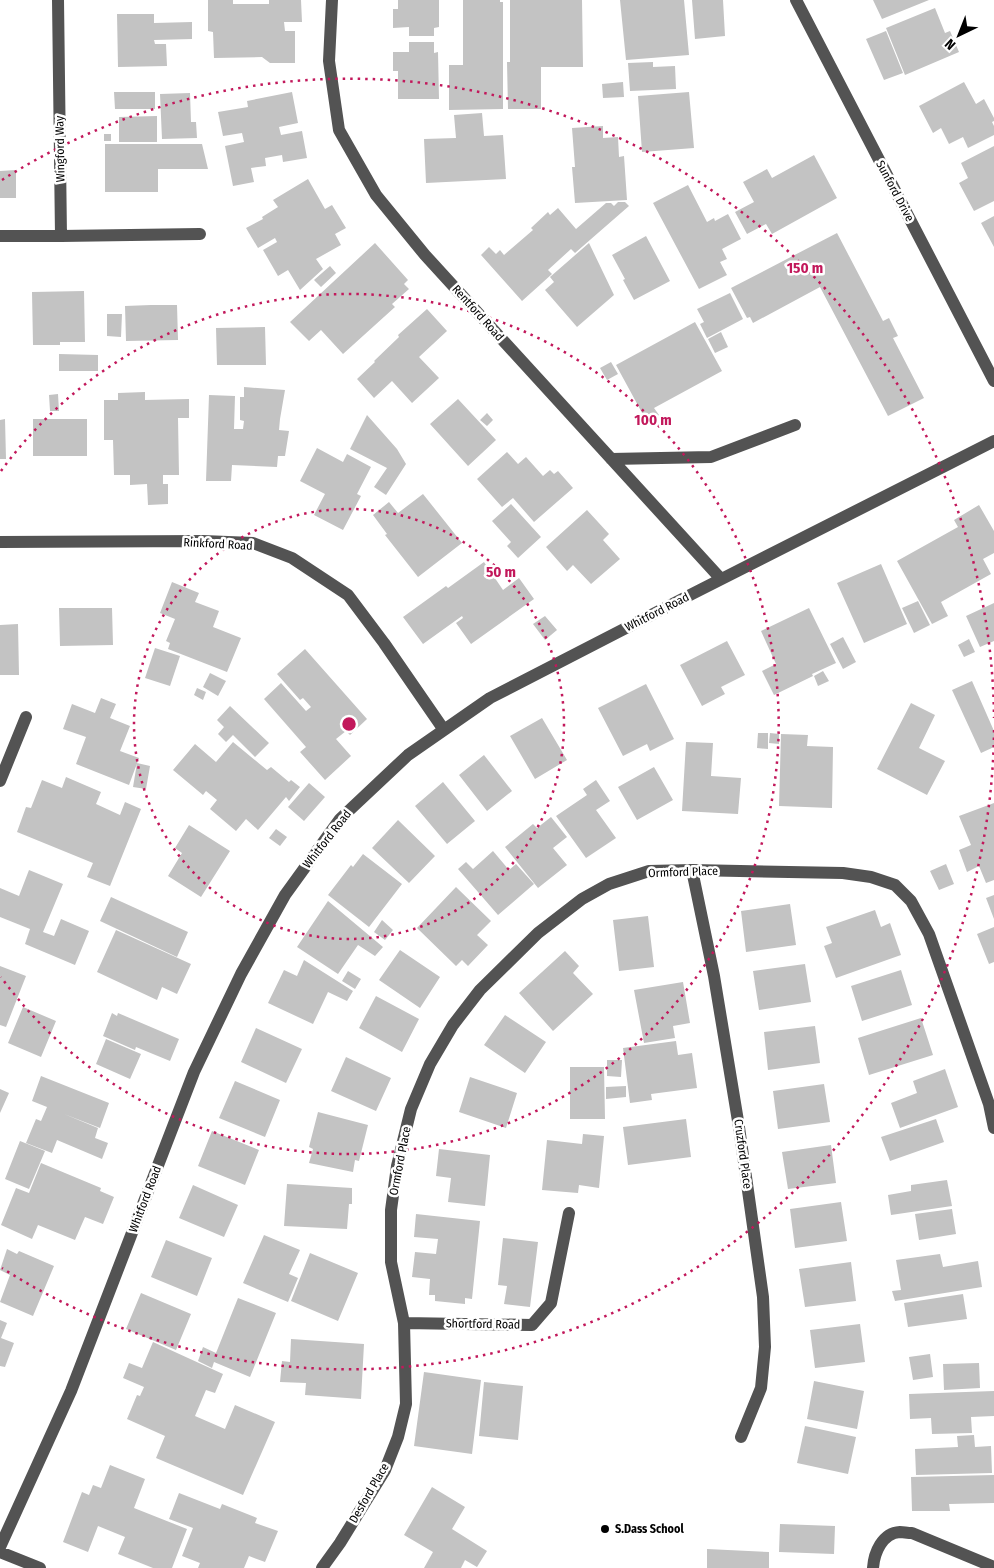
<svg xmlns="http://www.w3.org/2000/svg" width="994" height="1568" font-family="'Fira Sans Condensed',sans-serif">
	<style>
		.building { fill: #c3c3c3 }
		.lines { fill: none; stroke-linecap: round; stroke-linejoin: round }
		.minor { stroke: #535353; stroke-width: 12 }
		.ring { fill: none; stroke: #c2185b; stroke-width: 2.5; stroke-dasharray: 2.5 5 }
		.poi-dot { fill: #000; stroke: #fff; stroke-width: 2 }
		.labels { text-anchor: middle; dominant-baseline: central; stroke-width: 5; stroke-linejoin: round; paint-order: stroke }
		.street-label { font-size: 12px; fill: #000; stroke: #fff }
		.poi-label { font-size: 12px; font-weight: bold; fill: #000; stroke: #fff; text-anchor: start }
		.centre { fill: #c2185b; stroke: #fff; stroke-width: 2.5 }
		.ring-label { font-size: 15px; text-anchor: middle; font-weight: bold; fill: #c2185b; stroke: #fff; stroke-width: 5; stroke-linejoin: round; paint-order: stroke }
	</style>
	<rect width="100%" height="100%" fill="#fff"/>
	<path class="building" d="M208 0H233V4H269V0H301L302 22H284L285 31H295V63H270L262 57 214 58 213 32 208 31Z
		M398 0H439V27L434 28V36H409V27L393 28V9H398Z
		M463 0H500V2H503V109L449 110V65H463Z
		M510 0H582L583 67H541V109H508L507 62H510Z
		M620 0H684L689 55 626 60Z
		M692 0H723L725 36 695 39Z
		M873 0H929L882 19Z
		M935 8 945 33 950 31 959 52 905 75 886 28Z
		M117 14H154V23L192 22V39L154 40 155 44H166L167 66 118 67Z
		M886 31 903 73 884 80 866 39Z
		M409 42H434V53L438 52 439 99H398V71H393V52H409Z
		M653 62V67L675 66 676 89 630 91 628 63Z
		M623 82 624 97 603 98 602 84Z
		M964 82 976 104 984 99 994 118V121L992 122 994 126V135L968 148 963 137 949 144 941 128 933 133 919 106Z
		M114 92H155V109H115Z
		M292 92 298 123 279 127 281 135 302 131 307 158 283 162 282 155 265 158 266 166 251 168 254 182 233 186 225 146 244 142 242 133 223 136 218 112 248 107 247 101Z
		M689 92 694 148 642 152 638 96Z
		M190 93 191 122H196L197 138 162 139 160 94Z
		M482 113 484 136 503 135 506 179 426 183 424 139 456 138 454 115Z
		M157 116V142H119V117Z
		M603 126V138L618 137 619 157 624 156 627 200 575 203 572 167H575L572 128Z
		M104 134H111V141H104Z
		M105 144H202L208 169H158V192H105Z
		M994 146V201L974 211 959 183 968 178 961 163Z
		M814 155 837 198 772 234 766 224 747 234 735 212 754 202 743 182 767 169 772 178Z
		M16 170V198H0V171Z
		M308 179 325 209 332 205 346 228 335 234 341 245 316 259 323 269 300 290 288 270 278 276 263 250 277 242 275 238 258 248 246 228 263 219 262 217 278 207 273 200Z
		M688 185 707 222 714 218 715 221 728 214 741 239 722 249 727 259 720 262 727 275 699 289 653 203Z
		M618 202H625L629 206 575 253 571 249 548 270 552 274 522 301 481 255 489 247 496 254 500 250 504 255 533 230 531 228 548 212 550 215 558 208 576 229 606 203H611L614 206Z
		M994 216V247L981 223Z
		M837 233 883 321 889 318 898 336 893 338 924 398 888 416 820 287 753 323 750 317 747 318 731 288Z
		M646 236 670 281 634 300 623 280 625 279 612 255Z
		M375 243 408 280 404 284 409 289 392 304 395 307 343 354 321 330 309 341 290 322Z
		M589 243 614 295 577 327 545 290 554 282 550 277Z
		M330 266 336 273 321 287 314 280Z
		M84 291 85 342H60V345H33L32 292Z
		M730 293 743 319 707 338 700 324 704 322 697 309Z
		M151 305H177L178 340 126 341 125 306Z
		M427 309 447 331 419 357 439 378 412 403 392 381 374 398 357 379 375 362 374 361 399 337 398 335Z
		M107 314H122L121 337 107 336Z
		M695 322 722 371 654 408 659 415 647 422 616 365Z
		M265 327 266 365H217L216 328Z
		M721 332 728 347 715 353 708 339Z
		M59 354 98 355V371H59Z
		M611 362 618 374 607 380 600 368Z
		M244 387 285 390 280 419 279 430 289 431 285 456H278L277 467 232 465 231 481H206L209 395 235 396 234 429H243L244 421 240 420V397H244Z
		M145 392V400L189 399V418H178L179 475H163V484H168V504L148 505 147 484 130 485V475H114L113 440H104V400H118V393Z
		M58 394 59 411H50L49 395Z
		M458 399 496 440 468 466 430 424Z
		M487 413 493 420 487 426 480 420Z
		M367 415 397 449 406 464 386 495 374 487 387 468 350 449Z
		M5 419 6 459H0V420Z
		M33 419H87V456H33Z
		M317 448 343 462 347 454 371 467 357 494 361 496 343 530 314 515 325 494 300 481Z
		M507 452 518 464 526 457 543 476 550 470 554 474 558 471 573 488 534 522 513 498 502 507 477 479Z
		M423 494 462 543 418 577 385 535 387 534 373 515 389 502 398 513Z
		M511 504 541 537 518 558 507 546 511 542 492 521Z
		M979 505 994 531V553L983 559 991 574 941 602 948 616 932 624 897 561 958 527 954 520Z
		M587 510 609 534 603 540 620 559 591 584 573 565 567 571 546 547Z
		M484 562 503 590 519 578 534 599 471 644 456 623 463 618 462 616 423 644 403 617 446 586 448 588Z
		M881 564 907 624 864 643 837 583Z
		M172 582 199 593 195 602 219 611 213 627 241 638 227 672 168 649 170 643 166 641 175 619 160 613Z
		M918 601 930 625 914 633 902 608Z
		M994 603V641L980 647 966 616Z
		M59 608H112L113 645 60 646Z
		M809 608 836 663 812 674 813 676 774 695 762 671 776 664 761 631Z
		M545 616 557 630 545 640 533 624Z
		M18 624 19 675H0V625Z
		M843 637 856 662 843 669 830 644Z
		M969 639 975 652 964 657 958 645Z
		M727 641 745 675 721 687 725 694 702 706 680 665Z
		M155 648 180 656 170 686 145 678Z
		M305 649 367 719 350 735 346 731 336 739 351 756 325 780 300 752 306 747 264 699 281 683 306 711 311 707 303 698 300 700 277 674Z
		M823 671 829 681 818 686 814 676Z
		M210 673 226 681 218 696 203 687Z
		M972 681 994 731V747L981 753 952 690Z
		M646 684 674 739 650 751 647 744 623 756 598 708Z
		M197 688 206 692 203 700 194 695Z
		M101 698 116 704 110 718 130 726 120 751 139 758 129 785 76 764 86 737 63 729 72 704 95 713Z
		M911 703 935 715 919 748 945 761 927 795 877 769Z
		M230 706 269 743 255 757 233 735 226 742 218 734 224 727 217 720Z
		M542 718 567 760 535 779 510 736Z
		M758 733H768V749L757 748Z
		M770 733 779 734V744L769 743Z
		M781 734 808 735 807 746 833 747 832 808 779 806Z
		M233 742 267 770 271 767 289 782 291 780 300 787 289 801 286 797 258 830 246 819 236 831 210 809 217 800 206 791 203 795 173 770 195 744 216 762Z
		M686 742 713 743 711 776 741 778 738 814 682 811Z
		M484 755 512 791 487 811 459 775Z
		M137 763 150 766 146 789 133 787Z
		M654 767 673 800 637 820 618 787Z
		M66 777 101 792 96 804 120 815 125 802 141 809 110 886 87 877 93 863 17 832 26 807 31 808 42 780 62 788Z
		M596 780 610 801 596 810 616 838 586 858 556 816 587 795 583 789Z
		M443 782 475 821 447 844 415 806Z
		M309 783 325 797 304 821 288 807Z
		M994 803V880L986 883 979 866 967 872 959 850 971 845 959 816Z
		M551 817 567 837 553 848 567 865 538 888 505 847 533 824 537 828Z
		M398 820 435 856 409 883 372 848Z
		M189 825 230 851 201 897 168 876 182 853 175 848Z
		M276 829 287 837 280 846 269 838Z
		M493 851 509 870 516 864 534 884 498 915 458 869 466 862 473 869Z
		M363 854 402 884 369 927 328 895 351 865 353 867Z
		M946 864 954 884 939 890 930 871Z
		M29 870 63 884 43 932 54 936 61 919 89 931 75 965 25 944 30 929 0 917V888L19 896Z
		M456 887 491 921 477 935 488 945 468 966 462 960 456 966 417 928Z
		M994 895V919L986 898Z
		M111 897 188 932 177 957 100 921Z
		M328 901 383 947 375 956 358 945 338 974 297 947Z
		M790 904 796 945 746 952 741 911Z
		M875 910 881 927 890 923 901 955 836 978 824 946 832 943 826 927Z
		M648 916 654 967 619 971 613 920Z
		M382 920 393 930 385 940 374 932Z
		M994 927V962L989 964 977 934Z
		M116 930 191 964 177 994 162 987 157 1000 97 972Z
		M400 950 440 977 420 1008 379 980Z
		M565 951 579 966 573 973 593 994 553 1031 519 993Z
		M304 960 353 991 347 1001 328 992 313 1024 268 1003 284 970 297 976Z
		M805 964 811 1002 759 1010 753 971Z
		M0 966 26 976 6 1027 0 1025Z
		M901 970 912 1005 862 1021 851 986Z
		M348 971 361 979 355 989 342 981Z
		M683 982 690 1023 673 1026 675 1038 644 1043 634 990Z
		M376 996 419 1019 402 1052 359 1028Z
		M23 1007 56 1021 41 1057 8 1043Z
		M112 1013 117 1016 118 1013 179 1039 170 1061 136 1047 135 1050 103 1036Z
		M505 1015 546 1042 525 1073 484 1045Z
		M921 1018 933 1055 869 1075 858 1038Z
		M815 1026 820 1063 768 1070 764 1032Z
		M256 1028 302 1049 286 1083 241 1062Z
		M106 1039 141 1054 130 1079 96 1064Z
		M676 1041 678 1055 692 1053 697 1088 651 1094 652 1100 630 1103 623 1048Z
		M346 1057 391 1078 376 1111 331 1091Z
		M607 1060H622L621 1077 607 1076Z
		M570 1067H604L605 1119H570Z
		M945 1069 958 1107 900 1128 891 1103 917 1093 913 1081Z
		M41 1076 109 1103 100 1128 64 1114 98 1128 95 1138 108 1143 102 1159 57 1140 52 1153 26 1143 36 1119 41 1121 47 1107 32 1101Z
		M470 1077 517 1093 506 1128 459 1112Z
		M235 1081 280 1100 265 1137 219 1118Z
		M824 1084 830 1122 778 1129 773 1091Z
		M626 1086V1097L606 1099V1087Z
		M0 1089 9 1093 0 1113Z
		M318 1112 368 1125 359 1161 355 1160 353 1172 309 1163 313 1149 309 1147Z
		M686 1119 691 1157 628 1165 623 1127Z
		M936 1119 944 1142 890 1161 881 1137Z
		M212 1131 259 1150 245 1185 198 1166Z
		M583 1134 604 1136 599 1188 579 1185 578 1193 542 1190 547 1140 582 1144Z
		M20 1141 45 1151 29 1189 5 1179Z
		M831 1145 836 1183 788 1189 782 1152Z
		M439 1149 490 1155 485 1206 448 1202 451 1178 436 1176Z
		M41 1163 101 1188 100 1191 114 1197 103 1224 85 1217 75 1240 38 1225 32 1239 1 1225 16 1188 29 1193Z
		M947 1180 952 1206 891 1215 888 1195 911 1191V1185Z
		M287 1184 352 1188V1204H349L347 1229 284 1226Z
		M193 1185 238 1205 224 1237 179 1218Z
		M841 1202 847 1241 795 1248 790 1209Z
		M952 1209 956 1234 919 1240 915 1214Z
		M416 1214 480 1221 472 1299 465 1298V1304L435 1301V1295H429L430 1279 412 1277 415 1252 436 1254 438 1239 414 1237Z
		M264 1235 300 1250 289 1274 298 1278 288 1302 243 1283Z
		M503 1238 538 1242 530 1307 504 1304 507 1286 498 1285Z
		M166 1240 212 1258 197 1296 151 1277Z
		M7 1249 17 1254 19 1251 54 1266 33 1316 0 1302 10 1275 0 1270Z
		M310 1253 358 1273 338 1321 291 1301Z
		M940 1254 943 1267 978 1261 982 1287 895 1301 892 1291 901 1290 896 1260Z
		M851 1262 856 1301 805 1307 799 1269Z
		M141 1293 191 1314 176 1350 126 1329Z
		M963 1294 967 1319 908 1327 904 1303Z
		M238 1298 276 1313 250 1377 214 1362 212 1368 198 1361 203 1347 216 1353Z
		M0 1320 7 1323 1 1338 14 1343 5 1367 0 1366Z
		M860 1324 865 1362 815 1368 810 1330Z
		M291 1339 364 1344 361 1399 305 1395 306 1383 280 1382 282 1361 290 1362Z
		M153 1342 223 1374 215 1393 206 1390 195 1416 225 1429 235 1405 275 1422 243 1495 156 1458 165 1436 127 1419 137 1395 140 1396 144 1387 123 1378 129 1363 142 1368Z
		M930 1354 933 1377 913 1380 909 1357Z
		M979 1363 980 1388 944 1390 943 1364Z
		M424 1372 481 1380 472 1454 414 1446Z
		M814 1381 864 1391 857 1429 807 1419Z
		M484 1382 523 1386 518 1440 479 1436Z
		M994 1391V1416L971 1417 972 1433 932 1434 931 1418 910 1419 909 1394Z
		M805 1426 856 1437 848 1474 797 1463Z
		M974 1435 975 1447 991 1446 992 1473 916 1475 915 1449 958 1447 957 1436Z
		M110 1465 145 1479 134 1508 187 1529 172 1568H153L118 1554 125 1537 98 1526 88 1552 63 1542 82 1492 89 1495 93 1485 101 1488Z
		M994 1475V1503L949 1504 950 1511H912L911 1477Z
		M432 1487 465 1507 452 1529 487 1551 477 1567 465 1560 461 1568H424L433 1552 404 1535Z
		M179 1493 220 1509 222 1504 257 1518 255 1523 278 1531 265 1562 249 1556 244 1568H198L200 1563 182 1556 193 1528 169 1519Z
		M780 1524 835 1526 834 1554 779 1552Z
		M707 1549 769 1552V1568H707Z"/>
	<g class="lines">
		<path class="minor" d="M332 0 329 61 339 130 376 195 425 255 721 579
			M796 0 994 381
			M0 236H61L58 0
			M61 236 200 234
			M611 459 711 457 795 425
			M0 542 203 541 253 543 292 558 348 595 384 643 444 730
			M0 781 26 717
			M692 870 714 976 739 1127 763 1297 765 1347 761 1388 741 1437
			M404 1323 532 1325 551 1303 569 1213
			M0 1547 71 1391 194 1072 241 974 285 895 340 819 408 755 490 698 692 594 994 441
			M0 1552 40 1568
			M322 1568 340 1543 385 1470 398 1437 406 1404 404 1323 391 1262V1210L397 1166 411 1109 430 1064 453 1025 480 990 538 933 582 899 609 884 649 871 692 870 843 873 871 877 895 885 911 901 929 934 989 1104 994 1128
			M873 1568C874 1553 882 1533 900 1532 903 1532 908 1533 912 1533L994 1567"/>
	</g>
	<g class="ring">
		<circle cx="349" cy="724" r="215"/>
		<path d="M1 471A430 430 0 1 1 1 977"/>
		<path d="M994 730A645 645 0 0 1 2 1268M2 180A645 645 0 0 1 994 718"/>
	</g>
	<circle class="poi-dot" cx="605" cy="1529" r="5"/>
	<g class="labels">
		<g class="street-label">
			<text transform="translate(60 149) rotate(-91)">Wingford Way</text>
			<text transform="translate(895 191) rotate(62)">Sunford Drive</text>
			<text transform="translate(478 313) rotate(48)">Rentford Road</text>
			<text transform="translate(218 544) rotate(3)">Rinkford Road</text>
			<text transform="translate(657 612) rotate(-27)">Whitford Road</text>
			<text transform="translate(327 839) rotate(-52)">Whitford Road</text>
			<text transform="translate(683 872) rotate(-2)">Ormford Place</text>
			<text transform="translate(743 1154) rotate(82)">Cruzford Place</text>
			<text transform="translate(400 1161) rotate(-79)">Ormford Place</text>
			<text transform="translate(145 1199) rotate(-69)">Whitford Road</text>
			<text transform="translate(483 1324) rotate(1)">Shortford Road</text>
			<text transform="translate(369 1493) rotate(-60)">Desford Place</text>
		</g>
		<g class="poi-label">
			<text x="615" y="1529">S.Dass School</text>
		</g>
	</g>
	<circle cx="349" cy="724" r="8" class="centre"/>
	<g class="ring-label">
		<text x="805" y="273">150 m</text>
		<text x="653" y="425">100 m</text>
		<text x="501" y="577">50 m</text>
	</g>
	<g transform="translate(959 35) rotate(223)" stroke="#ffffff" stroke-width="4" paint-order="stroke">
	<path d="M0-4L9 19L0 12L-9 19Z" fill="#000000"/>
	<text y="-8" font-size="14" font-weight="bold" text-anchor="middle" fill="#000000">N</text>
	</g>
</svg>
